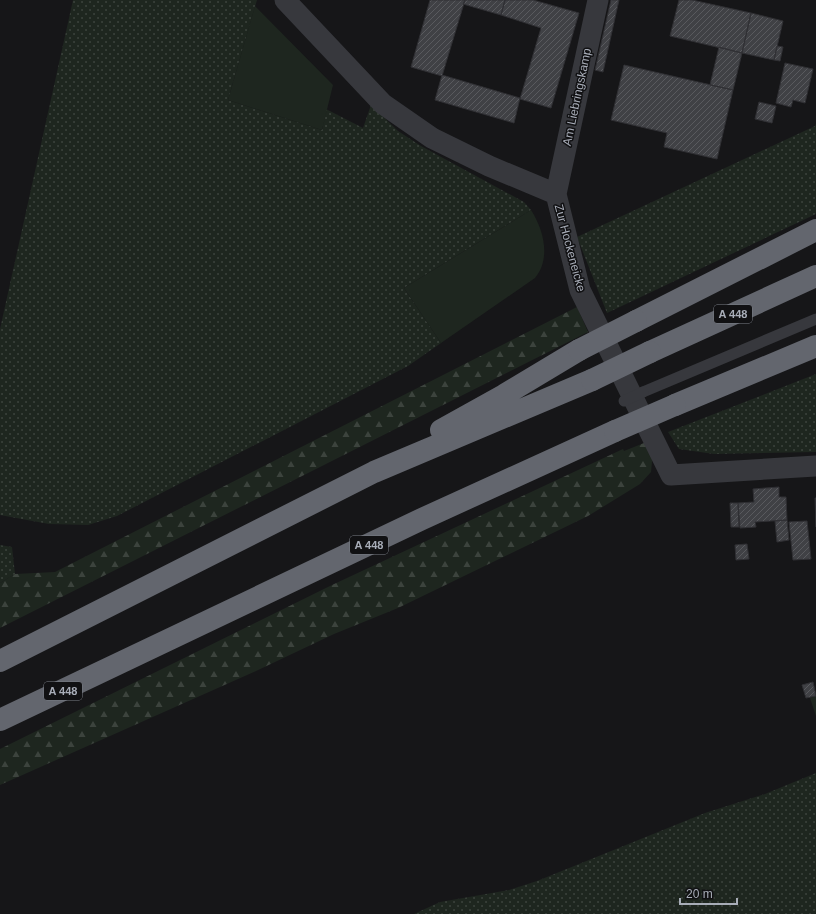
<svg xmlns="http://www.w3.org/2000/svg" width="816" height="914" font-family="Arial,sans-serif">
	<style>
		.grass { fill: url(#grass-dots) }
		.forest { fill: url(#forest-firs) }
		.pitch { fill: #1e261f }
		.building { fill: url(#building-hatch); stroke: #303034 }
		.lines { fill: none; stroke-linecap: round; stroke-linejoin: round }
		.service { stroke: #37383d; stroke-width: 11 }
		.minor { stroke: #37383d; stroke-width: 21 }
		.motorway { stroke: #63666e; stroke-width: 22 }
		.service-bridge { stroke: #37383d; stroke-width: 11 }
		.motorway-bridge { stroke: #63666e; stroke-width: 22 }
		.labels { text-anchor: middle; dominant-baseline: central; stroke-width: 3; stroke-linejoin: round; paint-order: stroke }
		.shield { fill: #111113; stroke: #7b7e86; stroke-width: 1 }
		.shield-label { font-size: 11px; font-weight: bold; fill: #a8adb8 }
		.street-label { font-size: 12px; fill: #a8adb8; stroke: #111113 }
	</style>
	<defs>
		<pattern id="grass-dots" width="8" height="8" patternUnits="userSpaceOnUse"><rect width="8" height="8" fill="#1e261f"/><path d="M2 2h.1M6 6h.1" fill="none" stroke="#3c433d" stroke-width="1.8" stroke-linecap="round"/></pattern>
		<pattern id="forest-firs" width="22" height="20" patternUnits="userSpaceOnUse"><rect width="22" height="20" fill="#1e261f"/><path d="M5 1l3.5 6h-7zM16 11l3.5 6h-7z" fill="#3c433d"/></pattern>
		<pattern id="building-hatch" width="6" height="6" patternUnits="userSpaceOnUse"><rect width="6" height="6" fill="#404145"/><path d="M-1 1l2-2M0 6l6-6M5 7l2-2" fill="none" stroke="#595a5e"/></pattern>
	</defs>
	<rect width="100%" height="100%" fill="#161618"/>
	<path class="grass" d="M73 0H257L228 100 322 130 326 109 363 128 371 105 398 131 421 146 524 202 531 210 404 288 441 343 408 366 117 516 88 525 49 524 0 515V329Z
		M816 124V214L607 313 577 237 815 126Z
		M816 374V452L714 454 679 449 668 432Z
		M0 545 12 547 15 574 0 583Z
		M816 773V914H414L440 902 509 890 537 881 705 813 765 794Z"/>
	<path class="forest" d="M577 307 588 332 0 628V583L15 574 55 572Z
		M649 441 653 451 651 472 640 484 588 516 398 608 334 634 256 671 0 785V749L332 585 623 449 624 451Z"/>
	<path class="pitch" d="M255 6 333 85 322 130 228 100Z
		M531 210C544 230 551 259 535 278L441 343 404 288Z
		M816 696V716L810 698Z"/>
	<path class="building" d="M430 0H465L442 76 411 67Z
		M465 0H505L501 15 463 4Z
		M505 0H533L579 13 551 108 520 99 541 28 501 15Z
		M611 0H619L603 72 595 70Z
		M679 0H692L751 13 742 53 670 36Z
		M751 13 783 21 774 60 742 53Z
		M777 46 783 47 780 61 774 60Z
		M719 47 742 53 733 90 710 85Z
		M785 63 813 69 805 103 793 100 791 107 776 103Z
		M624 65 733 90 717 159 664 147 667 133 611 120Z
		M442 75 520 98 514 123 435 100Z
		M759 102 776 106 772 123 755 119Z
		M779 487V497H786L787 520 755 522 756 527 740 528 738 503 754 502 753 489Z
		M815 498H816V527Z
		M730 503H738L739 527H731Z
		M787 520 789 540 777 542 775 521Z
		M807 521 811 559 793 560 789 522Z
		M747 544 749 559 736 560 735 545Z
		M813 682 816 696 806 698 802 685Z"/>
	<g class="lines">
		<path class="service" d="M643 392 816 319"/>
		<path class="minor" d="M285 0 383 104 432 138 489 166 556 194
			M598 0 556 194 580 290 671 475 816 466"/>
		<path class="motorway" d="M636 321 816 230
			M650 352 816 276
			M675 405 816 346
			M441 430 504 395 579 350
			M0 661 374 472 592 380
			M0 720 422 519 615 431"/>
		<path class="service-bridge" d="M624 401 643 392"/>
		<path class="motorway-bridge" d="M579 350 636 321
			M592 380 650 352
			M615 431 675 405"/>
	</g>
	<g class="labels">
		<g class="shield">
			<rect x="714" y="305" width="38" height="18" rx="3"/>
			<rect x="350" y="536" width="38" height="18" rx="3"/>
			<rect x="44" y="682" width="38" height="18" rx="3"/>
		</g>
		<g class="shield-label">
			<text x="733" y="314">A 448</text>
			<text x="369" y="545">A 448</text>
			<text x="63" y="691">A 448</text>
		</g>
		<g class="street-label">
			<text transform="translate(577 97) rotate(-78)">Am Liebringskamp</text>
			<text transform="translate(570 248) rotate(75)">Zur Hockeneicke</text>
		</g>
	</g>
	<path d="M680 898v6h57v-6" fill="none" stroke="#a8adb8" stroke-width="2"/>
	<text x="686" y="898" font-size="12" fill="#a8adb8" stroke="#111113" stroke-width="3" paint-order="stroke">20 m</text>
</svg>
